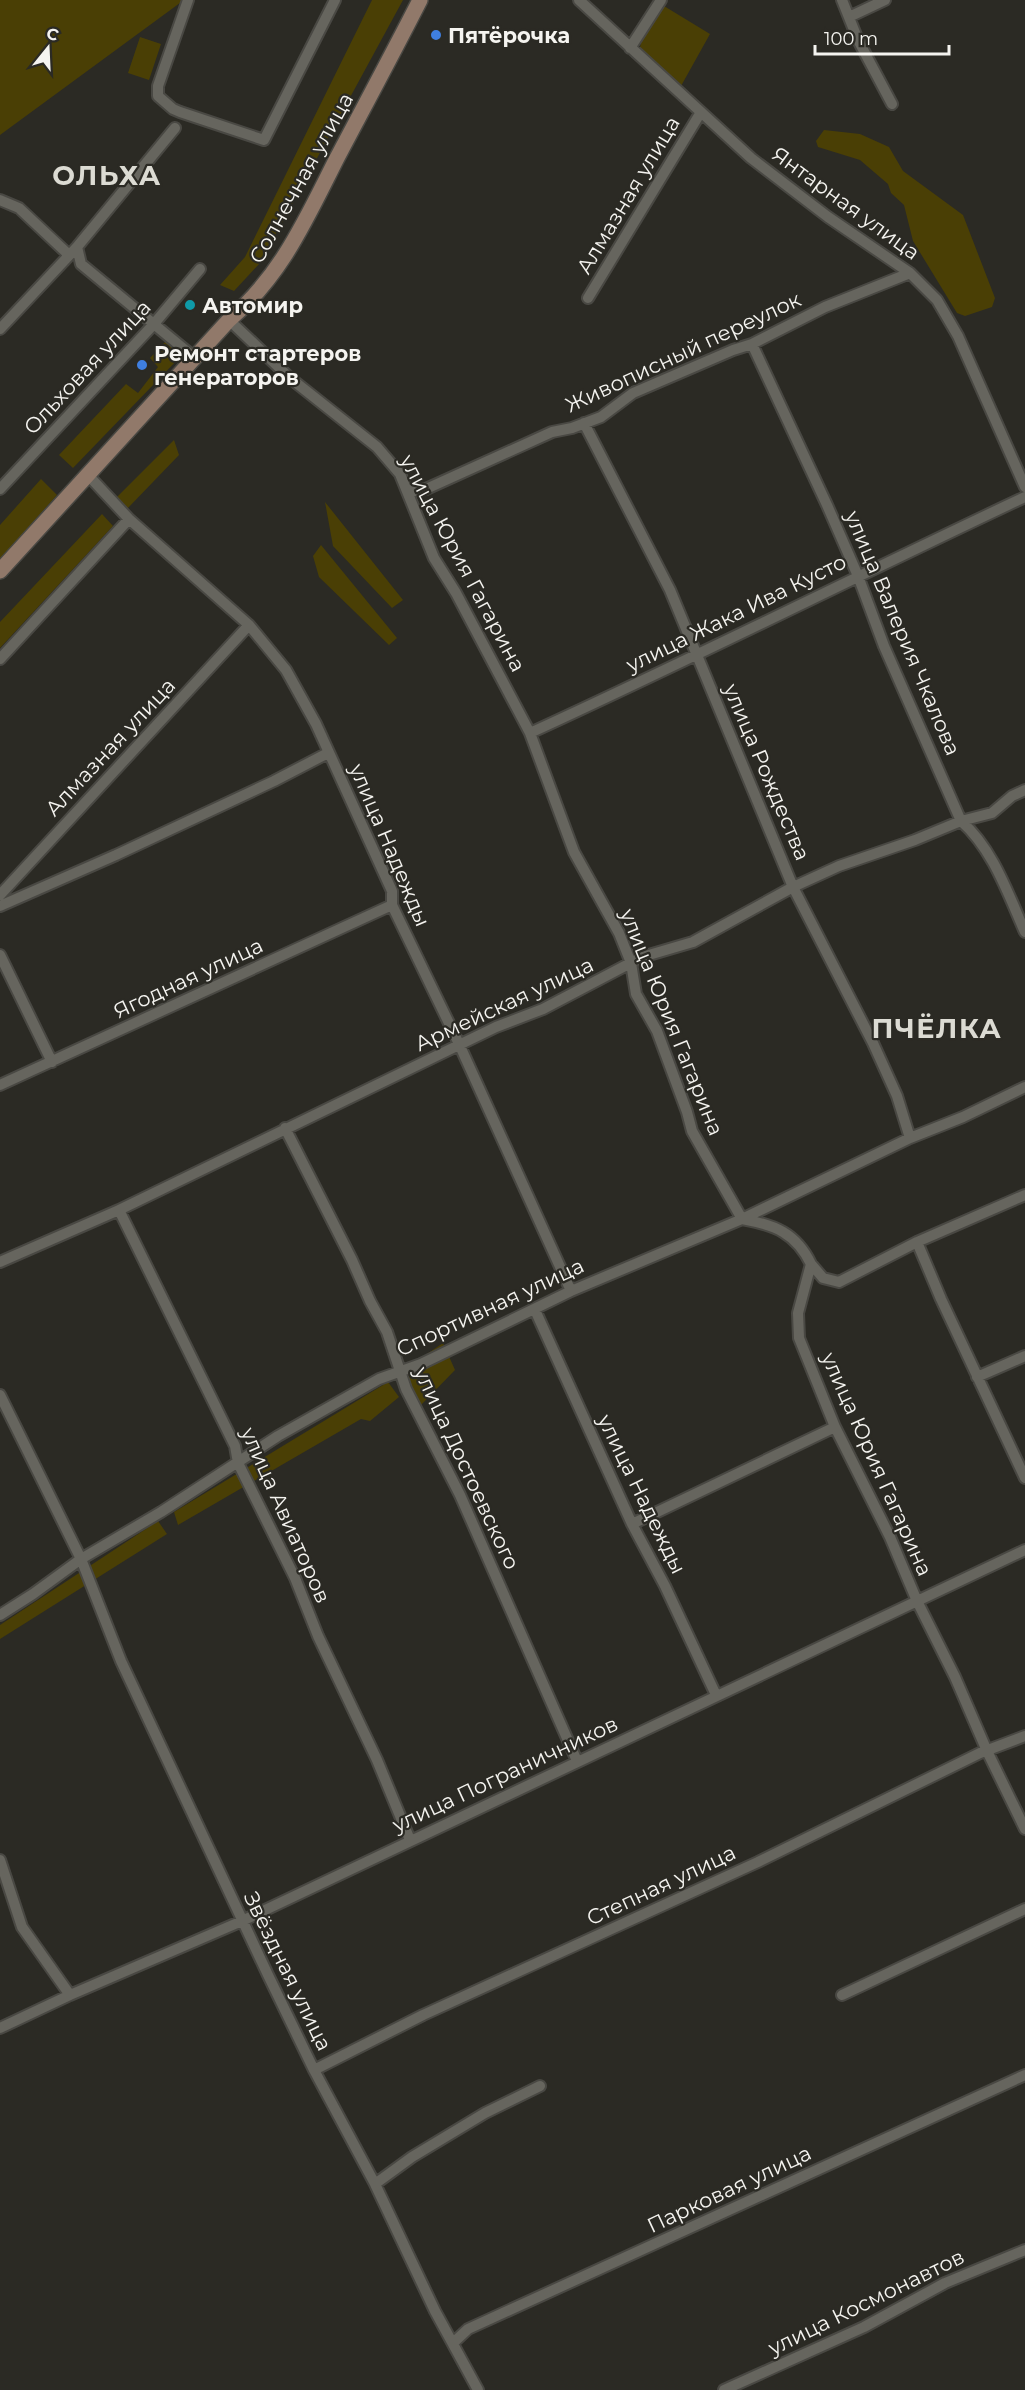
<svg xmlns="http://www.w3.org/2000/svg" width="1025" height="2390" font-family="Montserrat,sans-serif">
	<style>
		.green { fill: #4a3f05 }
		.lines { fill: none; stroke-linecap: round; stroke-linejoin: round }
		.street-casing { stroke: #494843; stroke-width: 14 }
		.secondary-casing { stroke: #494843; stroke-width: 18 }
		.street { stroke: #66655e; stroke-width: 10 }
		.secondary { stroke: #91796a; stroke-width: 15 }
		.shop-dot { fill: #3f7fe0; stroke: #2b2a24; stroke-width: 2 }
		.culture-dot { fill: #0f9aa8; stroke: #2b2a24; stroke-width: 2 }
		.labels { text-anchor: middle; dominant-baseline: central; stroke-width: 4.5; stroke-linejoin: round; paint-order: stroke }
		.poi-label { font-size: 21px; font-weight: bold; fill: #f5f4f0; stroke: #2b2a24; text-anchor: start }
		.street-label { font-size: 21px; fill: #f5f4f0; stroke: #2b2a24 }
		.district-label { font-size: 27px; font-weight: bold; letter-spacing: 1.5px; fill: #dcdbd3; stroke: #2b2a24 }
	</style>
	<rect width="100%" height="100%" fill="#2b2a24"/>
	<path class="green" d="M0 0H184L0 135Z
		M372 0H403L260 263 234 291 220 285 245 257Z
		M664 6 710 34 681 86 639 51 642 39Z
		M140 37 161 44 149 80 128 73Z
		M824 130 860 134 889 147 903 171 963 215 995 298 992 307 965 316 957 313 913 241 904 205 891 193 888 184 860 160 818 147 816 141Z
		M166 341 182 355 73 468 59 455 126 384 138 393 158 367 150 358Z
		M174 440 179 455 127 509 117 497Z
		M41 479 57 495 0 559V525Z
		M325 502 403 600 392 608 333 546Z
		M102 514 113 526 0 648V622Z
		M321 545 397 638 389 645 319 577 313 556Z
		M443 1343 455 1370 421 1405 411 1402 405 1369Z
		M388 1382 399 1397 370 1421 361 1419 178 1525 174 1512Z
		M158 1521 167 1534 0 1639V1625Z"/>
	<g class="lines">
		<g class="street-casing">
			<path id="street" d="M188 0 158 86V96L173 109 180 112 264 140 335 0
				M579 0 751 158 828 217 910 273 937 300 958 336 1025 487
				M842 0 858 40 892 104
				M849 17 885 0
				M630 48 661 0
				M0 200 19 208 69 255
				M77 247 81 264 195 358
				M588 298 701 112
				M229 320 290 378 377 447 400 474 434 558 456 593 530 733 574 852 619 933 631 963 636 994 657 1031 687 1112 692 1131 742 1219
				M0 329 77 247 175 128
				M752 344 827 505 858 576 884 646 961 821C993 849 1008 894 1025 932
				M584 423 670 590 793 887 873 1043 897 1096 910 1138
				M88 475 129 519 249 625 286 670 316 724 392 891V905L460 1046 571 1291
				M0 489 153 325 200 269
				M406 489 414 491 426 489 552 432 572 428 601 417 633 393 733 350 752 344 825 307 910 273
				M0 659 129 519
				M530 733C696 657 859 575 1025 497
				M0 895 249 625
				M0 906 116 855 274 781 328 753
				M0 955 52 1062
				M0 1085 392 905
				M285 1128 352 1260 370 1301 387 1332 406 1389 460 1495 577 1761
				M119 1210 235 1446 238 1463 295 1578 318 1636 377 1760 410 1840
				M742 1219C775 1225 796 1233 811 1264L798 1313 799 1338 835 1427 890 1537 917 1601 955 1677 987 1751 1025 1829
				M917 1242 941 1299 1025 1478
				M0 1262 119 1210 496 1027 543 1009 642 957 693 942 793 887 839 866 915 840 961 821 992 813 1012 796 1025 790
				M811 1264 823 1278 839 1282 917 1242 1025 1195
				M535 1310 632 1524 665 1586 716 1695
				M977 1377 1025 1356
				M0 1395 81 1559 121 1661 268 1975 314 2070 375 2184 435 2311 478 2390
				M632 1524 835 1427
				M0 1615 33 1594 81 1559 161 1512 278 1436 379 1379 421 1364 571 1291 742 1219 910 1138 963 1117 1025 1087
				M0 1860 22 1927 70 1995
				M842 1995 1025 1909
				M0 2028 70 1995 242 1921 1025 1550
				M314 2070 423 2015 758 1862 980 1753 1025 1736
				M375 2184 412 2157 485 2113 540 2086
				M453 2343 468 2329 1025 2075
				M724 2390 864 2327 945 2283 1025 2250"/>
		</g>
		<g class="secondary-casing">
			<path id="secondary" d="M0 571 229 320C282 275 306 219 337 158 365 105 393 53 420 0"/>
		</g>
		<use href="#street" class="street"/>
		<use href="#secondary" class="secondary"/>
	</g>
	<g class="shop-dot">
		<circle cx="436" cy="35" r="6"/>
		<circle cx="142" cy="365" r="6"/>
	</g>
	<circle class="culture-dot" cx="190" cy="305" r="6"/>
	<g class="labels">
		<g class="poi-label">
			<text x="448" y="35">Пятёрочка</text>
			<text x="202" y="305">Автомир</text>
			<text x="154" y="353">Ремонт стартеров<tspan x="154" dy="24">генераторов</tspan></text>
		</g>
		<g class="street-label">
			<text transform="translate(301 178) rotate(-61)">Солнечная улица</text>
			<text transform="translate(628 195) rotate(-59)">Алмазная улица</text>
			<text transform="translate(846 203) rotate(36)">Янтарная улица</text>
			<text transform="translate(683 352) rotate(-25)">Живописный переулок</text>
			<text transform="translate(87 367) rotate(-47)">Ольховая улица</text>
			<text transform="translate(463 563) rotate(62)">улица Юрия Гагарина</text>
			<text transform="translate(736 613) rotate(-26)">улица Жака Ива Кусто</text>
			<text transform="translate(903 633) rotate(67)">улица Валерия Чкалова</text>
			<text transform="translate(110 747) rotate(-47)">Алмазная улица</text>
			<text transform="translate(767 772) rotate(67)">улица Рождества</text>
			<text transform="translate(390 845) rotate(67)">улица Надежды</text>
			<text transform="translate(188 978) rotate(-25)">Ягодная улица</text>
			<text transform="translate(504 1004) rotate(-25)">Армейская улица</text>
			<text transform="translate(672 1022) rotate(68)">улица Юрия Гагарина</text>
			<text transform="translate(490 1307) rotate(-25)">Спортивная улица</text>
			<text transform="translate(877 1464) rotate(66)">улица Юрия Гагарина</text>
			<text transform="translate(467 1468) rotate(65)">улица Достоевского</text>
			<text transform="translate(642 1494) rotate(64)">улица Надежды</text>
			<text transform="translate(286 1515) rotate(66)">улица Авиаторов</text>
			<text transform="translate(505 1774) rotate(-25)">улица Пограничников</text>
			<text transform="translate(661 1885) rotate(-25)">Степная улица</text>
			<text transform="translate(288 1971) rotate(64)">Звёздная улица</text>
			<text transform="translate(729 2189) rotate(-25)">Парковая улица</text>
			<text transform="translate(866 2302) rotate(-26)">улица Космонавтов</text>
		</g>
		<g class="district-label">
			<text x="107" y="175">ОЛЬХА</text>
			<text x="937" y="1028">ПЧЁЛКА</text>
		</g>
	</g>
	<g transform="translate(48 48) rotate(18)" stroke="#2b2a24" stroke-width="4.5" paint-order="stroke">
	<path d="M0-4.5L10 22L0 15L-10 22Z" fill="#f5f4f0"/>
	<text y="-9" font-size="16" font-weight="bold" text-anchor="middle" fill="#f5f4f0">С</text>
	</g>
	<path d="M815 45v9h134v-9" fill="none" stroke="#f5f4f0" stroke-width="3"/>
	<text x="824" y="45" font-size="18" fill="#f5f4f0" stroke="#2b2a24" stroke-width="4.5" paint-order="stroke">100 m</text>
</svg>
